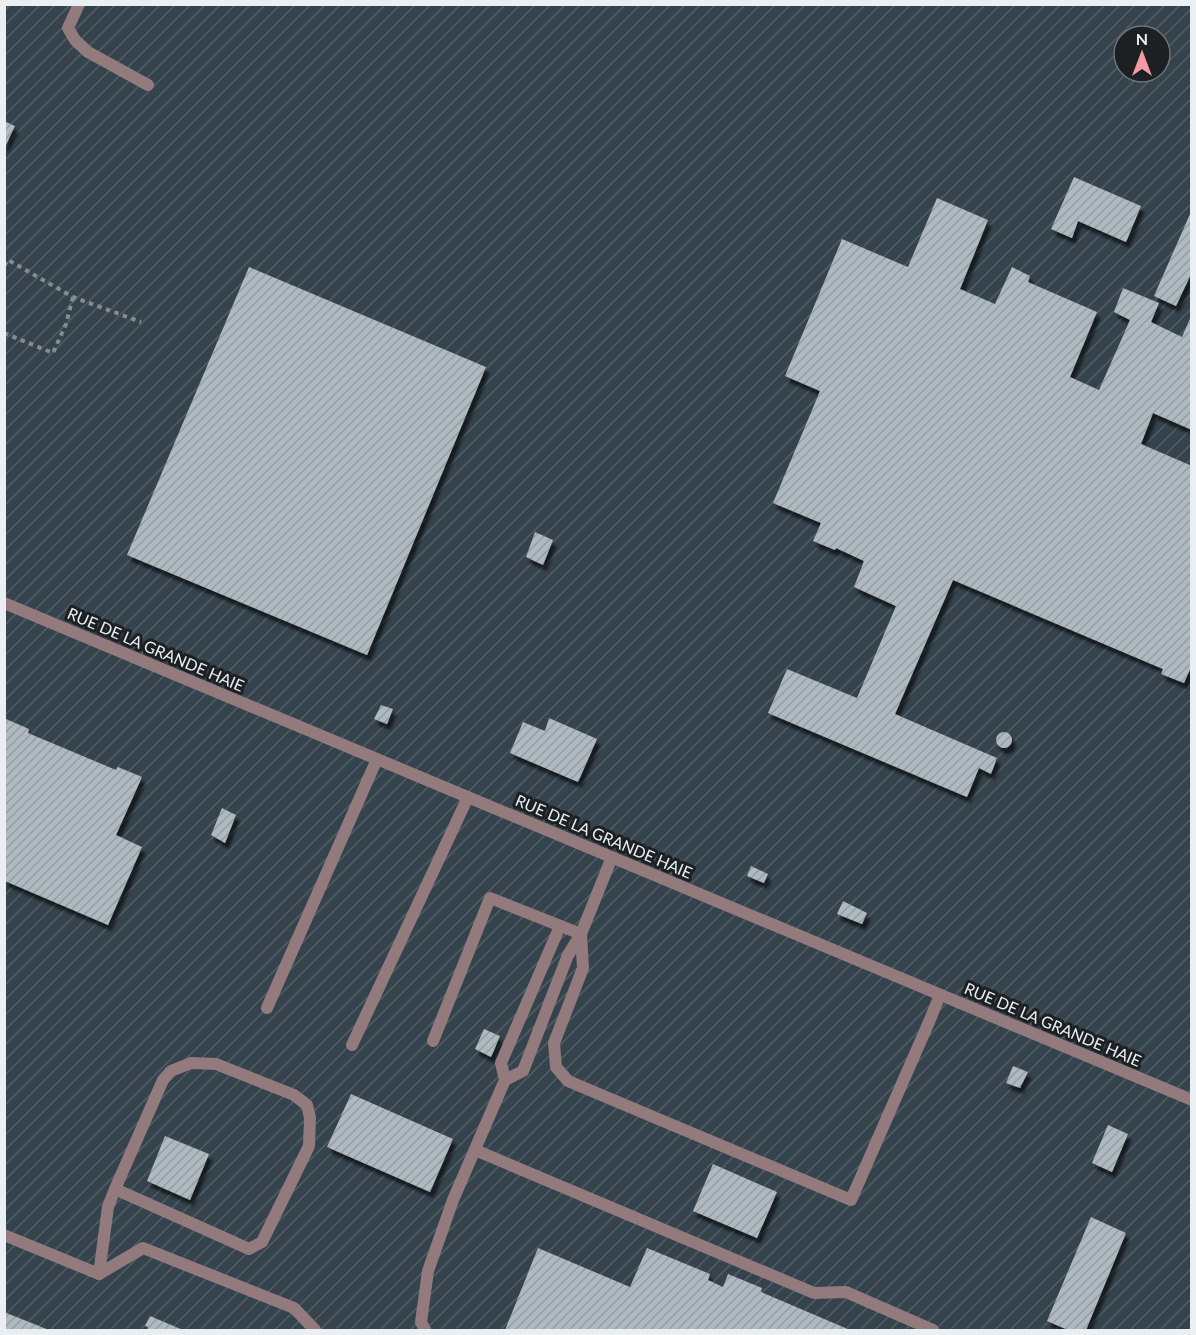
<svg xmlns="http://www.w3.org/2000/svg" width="1196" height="1335" font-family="Lato,sans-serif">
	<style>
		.industrial { fill: url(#industrial-furrows); fill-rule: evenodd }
		.building { fill: url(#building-hatch); filter: url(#shadow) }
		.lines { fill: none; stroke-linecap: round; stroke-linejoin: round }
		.path { stroke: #858c91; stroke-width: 4; stroke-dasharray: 4.5 4.5; stroke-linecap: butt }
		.lane { stroke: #937a7c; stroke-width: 12 }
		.street { stroke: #937a7c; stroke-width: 12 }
		.labels { text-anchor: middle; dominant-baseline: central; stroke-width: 6; stroke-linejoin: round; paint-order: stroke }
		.street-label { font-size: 16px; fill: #eaeff3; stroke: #1c2022 }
	</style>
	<defs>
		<pattern id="industrial-furrows" width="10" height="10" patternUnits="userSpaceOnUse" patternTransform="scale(1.5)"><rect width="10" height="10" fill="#35434d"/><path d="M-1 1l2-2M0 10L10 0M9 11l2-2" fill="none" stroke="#525e67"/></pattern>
		<pattern id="building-hatch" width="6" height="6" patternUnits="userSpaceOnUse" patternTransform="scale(1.5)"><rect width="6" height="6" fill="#afb9c0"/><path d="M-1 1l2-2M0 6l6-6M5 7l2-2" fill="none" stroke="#959da2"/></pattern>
		<filter id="shadow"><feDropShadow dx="3.5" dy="6" stdDeviation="1.5" flood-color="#0009"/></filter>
	</defs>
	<rect width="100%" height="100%" fill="#31393f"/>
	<path class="industrial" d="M5 5H1191V1330H5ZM1124 36H1160V72H1124Z"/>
	<path class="building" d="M4 121 15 126 4 149Z
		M1074 177 1141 206 1126 242 1078 221 1072 238 1051 229Z
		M937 198 988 220 960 289 995 304 1012 267 1030 276 1028 282 1097 312 1070 377 1099 390 1130 320 1114 312 1123 288 1159 303 1151 322 1182 337 1192 314V430L1153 413 1141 444 1192 466V665L1184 683 1161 674 1163 669 953 580 895 714 997 758 991 774 979 768 967 797 768 713 787 669 857 698 896 606 854 587 864 561 836 548 835 550 813 541 821 523 773 503 820 391 785 376 842 239 908 267Z
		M1190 214 1192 215V272L1176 306 1154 296Z
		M249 267 486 367 367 655 127 555Z
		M535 532 553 540 543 565 526 557Z
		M381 705 393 709 387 724 374 719Z
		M549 718 597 739 578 782 510 753 523 722 545 731Z
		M6 719 29 729 28 733 116 770 118 767 142 777 116 835 142 847 108 925 5 881V723Z
		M996 740a8 8 0 1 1 16 0a8 8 0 1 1-16 0Z
		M222 808 236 815 225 843 211 835Z
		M751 866 768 874 764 883 747 876Z
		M843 901 867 913 862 924 837 914Z
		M484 1029 500 1036 491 1057 475 1049Z
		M1013 1066 1028 1072 1020 1088 1006 1083Z
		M351 1094 453 1139 430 1192 327 1147Z
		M1108 1125 1128 1134 1112 1172 1092 1163Z
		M165 1136 209 1154 190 1200 147 1181Z
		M713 1164 777 1192 757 1238 693 1211Z
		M1091 1217 1126 1233 1086 1330H1068L1047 1321Z
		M538 1248 630 1287 647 1248 710 1274 708 1280 723 1287 728 1274 762 1288 761 1292 850 1330H505Z
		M4 1312 49 1330H4Z
		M150 1316 183 1330H147L148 1327 145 1326Z"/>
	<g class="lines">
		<path class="path" d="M4 266 8 260 73 297 141 322
			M4 333 53 353 66 324 73 297"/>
		<path class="lane" d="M79 4 68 28 75 40 88 52 148 85
			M612 857 581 934 583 968 554 1043 556 1067 568 1081 851 1200 929 1022 940 995
			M267 1008 377 759
			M352 1045 468 797
			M505 1080 501 1063 560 926
			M475 1150 814 1293 846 1292 933 1330
			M99 1274 108 1207 115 1189 163 1080 171 1071 191 1063 216 1064 294 1095 307 1105 310 1118 309 1146 262 1242 249 1249 115 1189
			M99 1274 143 1248 294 1308 315 1330
			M425 1330 421 1322 428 1271 453 1200 505 1080 523 1071 568 955 581 934 490 898 433 1041"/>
		<path class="street" d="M4 603 1192 1100
			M4 1235 99 1274"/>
	</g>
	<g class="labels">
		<g class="street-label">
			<text transform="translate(156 649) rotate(23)">RUE DE LA GRANDE HAIE</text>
			<text transform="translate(604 836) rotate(23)">RUE DE LA GRANDE HAIE</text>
			<text transform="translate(1053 1024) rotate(23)">RUE DE LA GRANDE HAIE</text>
		</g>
	</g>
	<rect width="1196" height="1335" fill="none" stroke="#eaeff3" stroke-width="12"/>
	<g transform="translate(1142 54)"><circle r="28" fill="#1c2022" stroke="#6e7376" stroke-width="1.5"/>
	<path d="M0-4.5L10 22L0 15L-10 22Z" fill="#f49aa5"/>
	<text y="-9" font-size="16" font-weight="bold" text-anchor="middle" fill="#eaeff3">N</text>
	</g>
</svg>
